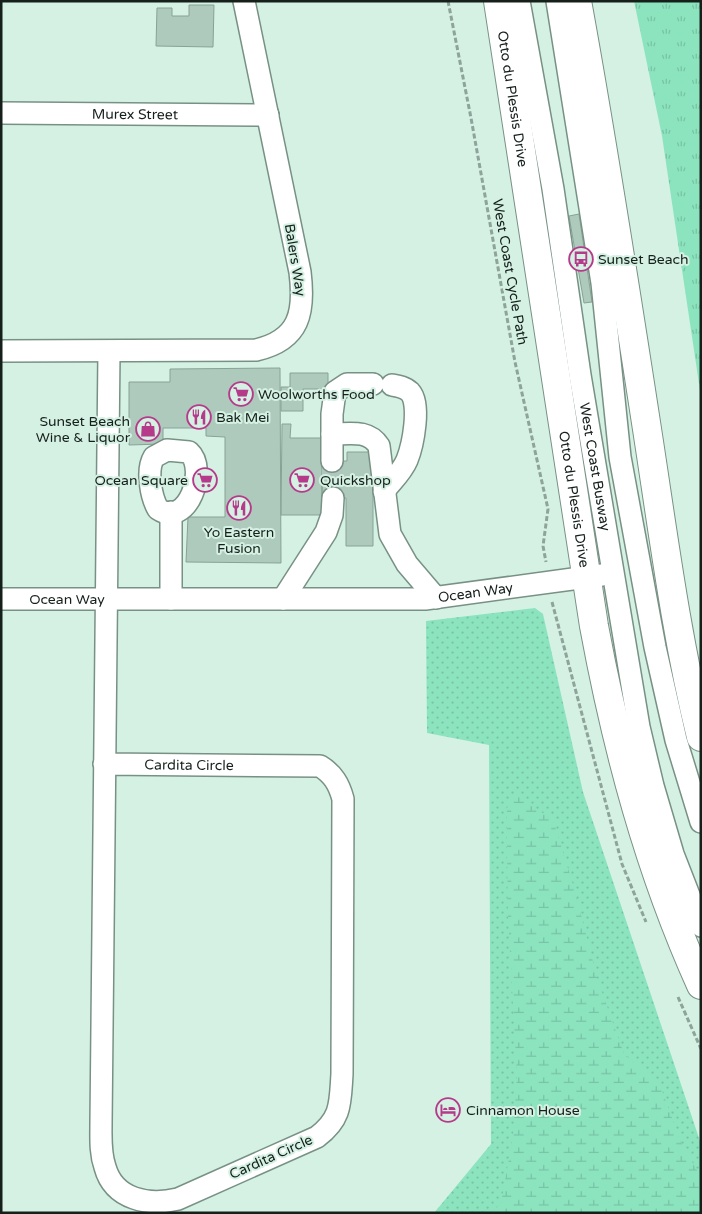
<svg xmlns="http://www.w3.org/2000/svg" width="702" height="1214" font-family="'Varela Round',sans-serif">
	<style>
		.grass { fill: url(#grass-dots) }
		.wetland { fill: url(#wetland-marsh) }
		.park { fill: url(#park-tufts) }
		.building { fill: #aecabd; stroke: #88a296 }
		.lines { fill: none; stroke-linecap: round; stroke-linejoin: round }
		.minor-tunnel { stroke: #afc7bc; stroke-width: 21; stroke-dasharray: 21 11; stroke-linecap: butt }
		.minor-casing { stroke: #789185; stroke-width: 24 }
		.major-casing { stroke: #789185; stroke-width: 30 }
		.path { stroke: #8ea399; stroke-width: 3; stroke-dasharray: 5 2.5; stroke-linecap: butt }
		.minor { stroke: #fff; stroke-width: 21 }
		.major { stroke: #fff; stroke-width: 28 }
		.labels { text-anchor: middle; dominant-baseline: central; stroke-width: 4; stroke-linejoin: round; paint-order: stroke }
		.street-label { font-size: 14px; fill: #16201b; stroke: #d5f1e4 }
		.poi-label { font-size: 14px; fill: #16201b; stroke: #d5f1e4; text-anchor: start }
	</style>
	<defs>
		<pattern id="grass-dots" width="8" height="8" patternUnits="userSpaceOnUse" patternTransform="scale(1.25)"><rect width="8" height="8" fill="#8ce4bf"/><path d="M2 2h.1M6 6h.1" fill="none" stroke="#78c3a4" stroke-width="1.8" stroke-linecap="round"/></pattern>
		<pattern id="wetland-marsh" width="20" height="14" patternUnits="userSpaceOnUse" patternTransform="scale(1.25)"><rect width="20" height="14" fill="#8ce4bf"/><path d="M1 5h8M5 5V1M11 12h8M15 12V8" fill="none" stroke="#78c3a4"/></pattern>
		<pattern id="park-tufts" width="24" height="20" patternUnits="userSpaceOnUse" patternTransform="scale(1.25)"><rect width="24" height="20" fill="#8ce4bf"/><path d="M3 7l-1-3M5 7V3M7 7l1-3M15 17l-1-3M17 17v-4M19 17l1-3" fill="none" stroke="#78c3a4"/></pattern>
	</defs>
	<rect width="100%" height="100%" fill="#d5f1e4"/>
	<path class="grass" d="M535 608 543 614 583 792 701 1144V1213H434L491 1144 489 745 427 733 426 621Z"/>
	<path class="wetland" d="M515 794 553 820 574 888 598 981 624 1054 660 1085 681 1143 701 1177V1213H490L501 1204 513 1135 517 1075 508 917 507 851V808Z"/>
	<path class="park" d="M634 1H701V397L662 136Z"/>
	<path class="building" d="M189 5H214L213 47 156 46 157 8H172V16H189Z
		M579 214 592 302 584 303 569 216Z
		M280 368 281 563 186 562 188 517H225V437L206 436V428H163V444L129 445V382H170V369Z
		M290 373H328V389H303V411H281V387H290Z
		M282 424H291L290 438H322V515H281Z
		M347 452H373V546H346V498H322V461H347Z"/>
	<g class="lines">
		<path class="minor-tunnel" d="M332 461 333 498"/>
		<g class="minor-casing">
			<g id="minor">
				<path id="s1" d="M519 1 553 189 580 375 639 727 653 786 673 854 701 926"/>
				<path d="M557 1 602 283 620 457 655 647 676 740 701 822"/>
				<path id="s2" d="M1 113 268 115"/>
				<path d="M1 351 256 350C300 340 305 312 300 272L244 1"/>
				<path d="M332 434C349 434 368 429 379 446L390 534 407 564 436 598"/>
				<path d="M167 450 189 452C208 469 188 529 158 509 151 497 146 470 154 457Z"/>
				<path d="M332 461V414L335 392 347 384H373"/>
				<path d="M384 491C392 481 402 472 407 460 413 445 421 404 410 392 405 387 398 386 392 385"/>
				<path id="s3" d="M1 599H425L602 575"/>
				<path d="M171 599V512"/>
				<path d="M283 599 326 532 332 515 333 498"/>
				<path id="s4" d="M104 764 320 766C333 774 339 784 343 799L342 1074C340 1103 342 1118 317 1137L178 1199C149 1206 114 1200 105 1167 100 1153 101 1138 101 1124 103 866 107 609 109 351"/>
			</g>
		</g>
		<g class="major-casing">
			<g id="major">
				<path id="s5" d="M498 1 594 626C617 750 649 870 701 985"/>
				<path d="M577 1C603 143 625 286 647 429 663 532 676 636 701 737"/>
			</g>
		</g>
		<path class="path" d="M448 1 471 118 515 362 548 509 543 546 546 562
			M552 602 622 864 646 922
			M678 997 701 1049"/>
		<use href="#minor" class="minor"/>
		<use href="#major" class="major"/>
	</g>
	<defs>
		<g id="bus-ring" transform="scale(1.25)"><circle r="9.5" fill="#d5f1e4" stroke="#b63a8a" stroke-width="1.5"/><path d="M-5-6H5V4H4V6H2V4H-2V6H-4V4H-5ZM-3.5-4V0h7V-4ZM-3.5 1.2v1.5H-2V1.2ZM2 1.2v1.5H3.5V1.2Z" fill="#b63a8a"/></g>
		<g id="supermarket-ring" transform="scale(1.25)"><circle r="9.5" fill="#d5f1e4" stroke="#b63a8a" stroke-width="1.5"/><path d="M-6-5.5h2.5l.6 2H6L4.5 2H-2.5L-4.4-4H-6ZM-1.5 3.2a1.3 1.3 0 1 0 .1 0ZM3 3.2a1.3 1.3 0 1 0 .1 0Z" fill="#b63a8a"/></g>
		<g id="restaurant-ring" transform="scale(1.25)"><circle r="9.5" fill="#d5f1e4" stroke="#b63a8a" stroke-width="1.5"/><path d="M-5-6h1v4h1v-4h1v4h1v-4h1v5L-1.5 .5V6h-2V.5L-5-1ZM5-6V6H3V1.5H1.5Q1.5-4 5-6Z" fill="#b63a8a"/></g>
		<g id="shop-ring" transform="scale(1.25)"><circle r="9.5" fill="#d5f1e4" stroke="#b63a8a" stroke-width="1.5"/><path d="M-5-2.5h2.3a2.7 3.5 0 0 1 5.4 0H5L5.5 6h-11ZM-1.5-2.5h3a1.5 2.3 0 0 0-3 0Z" fill="#b63a8a"/></g>
		<g id="hotel-ring" transform="scale(1.25)"><circle r="9.5" fill="#d5f1e4" stroke="#b63a8a" stroke-width="1.5"/><path d="M-6-4.5h1.5V1H6V5H4.5V3h-9V5H-6ZM-4 0a1.8 1.8 0 1 1 3.6 0ZM.5 0V-2.5h3Q6-2.5 6 0Z" fill="#b63a8a"/></g>
	</defs>
	<g fill-rule="evenodd">
		<use href="#bus-ring" x="581" y="259"/>
		<use href="#supermarket-ring" x="241" y="394"/>
		<use href="#restaurant-ring" x="199" y="417"/>
		<use href="#shop-ring" x="148" y="429"/>
		<use href="#supermarket-ring" x="205" y="480"/>
		<use href="#supermarket-ring" x="302" y="480"/>
		<use href="#restaurant-ring" x="239" y="508"/>
		<use href="#hotel-ring" x="448" y="1110"/>
	</g>
	<g class="labels">
		<g class="street-label">
			<text stroke="none"><textPath href="#s5" startOffset="99">Otto du Plessis Drive</textPath></text>
			<text stroke="none"><textPath href="#s2" startOffset="134">Murex Street</textPath></text>
			<text transform="translate(295 260) rotate(81)">Balers Way</text>
			<text transform="translate(510 272) rotate(80)">West Coast Cycle Path</text>
			<text stroke="none"><textPath href="#s1" startOffset="472">West Coast Busway</textPath></text>
			<text stroke="none"><textPath href="#s5" startOffset="504">Otto du Plessis Drive</textPath></text>
			<text stroke="none"><textPath href="#s3" startOffset="475">Ocean Way</textPath></text>
			<text stroke="none"><textPath href="#s3" startOffset="66">Ocean Way</textPath></text>
			<text stroke="none"><textPath href="#s4" startOffset="85">Cardita Circle</textPath></text>
			<text transform="translate(271 1157) rotate(-24)">Cardita Circle</text>
		</g>
		<g class="poi-label">
			<text x="598" y="259">Sunset Beach</text>
			<text x="258" y="394">Woolworths Food</text>
			<text x="216" y="417">Bak Mei</text>
			<text x="130" y="421" text-anchor="end">Sunset Beach<tspan x="130" dy="16">Wine &amp; Liquor</tspan></text>
			<text x="188" y="480" text-anchor="end">Ocean Square</text>
			<text x="320" y="480">Quickshop</text>
			<text x="239" y="532" text-anchor="middle">Yo Eastern<tspan x="239" dy="16">Fusion</tspan></text>
			<text x="466" y="1110">Cinnamon House</text>
		</g>
	</g>
	<rect width="702" height="1214" fill="none" stroke="#16201b" stroke-width="5"/>
</svg>
